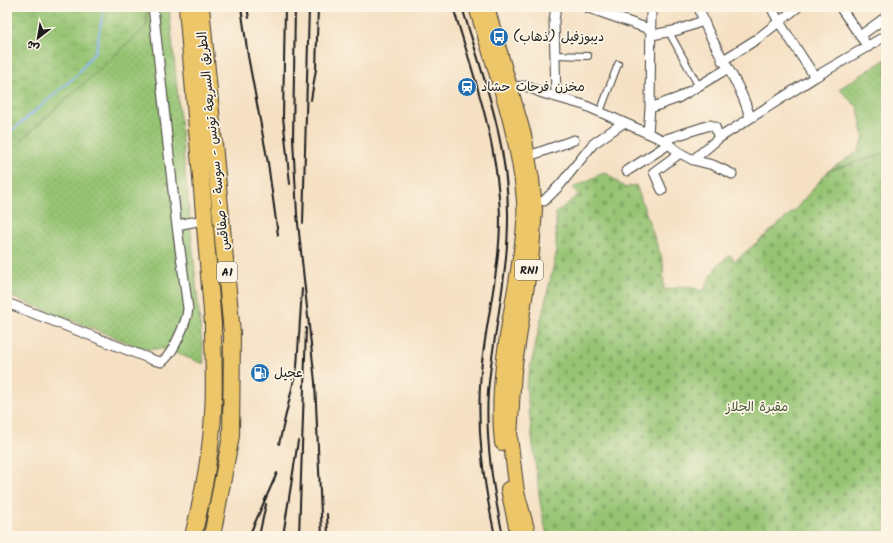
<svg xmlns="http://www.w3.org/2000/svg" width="893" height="543" font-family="Kalam,'Playpen Sans Arabic',sans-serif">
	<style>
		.green { fill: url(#green-dots); stroke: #597048 }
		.wetland { fill: url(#wetland-marsh); stroke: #597048 }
		.cemetery { fill: url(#cemetery-stones); stroke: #597048 }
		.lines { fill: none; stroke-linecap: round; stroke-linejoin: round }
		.stream { stroke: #84b3ee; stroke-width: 2 }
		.pedestrian-casing { stroke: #3d3935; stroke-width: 8 }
		.minor-casing { stroke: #3d3935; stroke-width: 11 }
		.primary-casing { stroke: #3d3935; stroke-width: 16 }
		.motorway-casing { stroke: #3d3935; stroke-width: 18 }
		.pedestrian { stroke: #fff; stroke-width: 6 }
		.minor { stroke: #fff; stroke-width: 9 }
		.primary { stroke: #ecc669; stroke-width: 14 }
		.motorway { stroke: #ecc669; stroke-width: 16 }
		.rail { stroke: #1c1c1c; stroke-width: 2 }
		.labels { text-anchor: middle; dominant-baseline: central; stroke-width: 3.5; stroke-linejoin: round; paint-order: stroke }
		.shield { fill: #fcf5e5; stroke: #5f5d58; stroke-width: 1 }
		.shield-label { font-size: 12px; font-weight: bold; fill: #1c1c1c }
		.poi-label { font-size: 13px; fill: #1c1c1c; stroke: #fcf5e5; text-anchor: start }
		.street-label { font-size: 13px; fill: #1c1c1c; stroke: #fcf5e5 }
		.park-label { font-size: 13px; fill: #47573a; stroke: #fcf5e5 }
	</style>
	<defs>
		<pattern id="green-dots" width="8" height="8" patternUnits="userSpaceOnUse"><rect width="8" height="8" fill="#96c473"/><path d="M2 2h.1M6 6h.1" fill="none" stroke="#81a863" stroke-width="1.8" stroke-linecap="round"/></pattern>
		<pattern id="wetland-marsh" width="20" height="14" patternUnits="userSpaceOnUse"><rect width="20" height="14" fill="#96c473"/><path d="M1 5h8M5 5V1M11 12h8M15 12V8" fill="none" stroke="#81a863"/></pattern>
		<pattern id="cemetery-stones" width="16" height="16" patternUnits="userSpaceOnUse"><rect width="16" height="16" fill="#96c473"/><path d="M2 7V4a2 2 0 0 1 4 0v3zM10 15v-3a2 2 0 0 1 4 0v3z" fill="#81a863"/></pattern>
	</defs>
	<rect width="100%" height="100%" fill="#fcf5e5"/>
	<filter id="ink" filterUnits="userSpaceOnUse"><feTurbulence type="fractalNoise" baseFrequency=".025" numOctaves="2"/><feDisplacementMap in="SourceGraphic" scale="8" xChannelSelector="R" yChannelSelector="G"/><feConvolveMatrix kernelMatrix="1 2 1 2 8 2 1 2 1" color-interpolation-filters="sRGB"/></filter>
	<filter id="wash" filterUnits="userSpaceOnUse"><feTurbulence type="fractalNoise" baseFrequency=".012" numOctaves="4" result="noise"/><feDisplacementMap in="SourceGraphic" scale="16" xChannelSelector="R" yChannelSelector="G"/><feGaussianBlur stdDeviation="0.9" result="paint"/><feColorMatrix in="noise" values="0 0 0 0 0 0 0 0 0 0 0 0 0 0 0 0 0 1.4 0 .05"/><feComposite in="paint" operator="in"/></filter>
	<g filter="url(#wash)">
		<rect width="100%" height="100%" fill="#f5e0c3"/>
		<path class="green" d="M146 7H169L204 364 165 349H145L7 295V153L147 26Z
			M886 59V153L828 171 858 152 864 138 858 108 839 89Z"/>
		<path class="wetland" d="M7 7H146L147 26 7 153Z"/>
		<path class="cemetery" d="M886 153V536H547L540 502 526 386 556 255V213L579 194 573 188 605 172 625 188 636 185 663 262 664 290 686 286 703 291 717 266 730 255 735 261 794 211 828 171Z"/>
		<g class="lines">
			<path class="stream" d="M7 135 77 75 96 50 104 7"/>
		</g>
	</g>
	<g filter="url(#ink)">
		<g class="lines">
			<g class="pedestrian-casing">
				<path id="pedestrian" d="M669 32 699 87
					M555 55 588 56
					M600 112 618 64"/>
			</g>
			<g class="minor-casing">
				<path id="minor" d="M556 7 554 21 556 96
					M586 7 652 30
					M699 7C710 47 740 78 750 118
					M771 7 779 22 815 77
					M840 7 868 47
					M652 35 678 30 703 21
					M860 36 886 17
					M722 61 757 39 798 7
					M510 87 526 86 542 93 584 105 663 140 680 153 693 160 713 165 732 174
					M650 108 678 98 727 69
					M648 133 650 108 651 7
					M663 140 710 125 715 127 719 138
					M529 156 574 140
					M693 160 719 138 815 77 882 38
					M627 171 669 144
					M662 190 654 172 680 153
					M544 201 560 185 593 144 623 123
					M177 225 203 220
					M7 303 153 360 161 362C172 357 187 321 188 309L176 219 153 7"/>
			</g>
			<g class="primary-casing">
				<path id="primary" d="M476 7C495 71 519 134 524 201 526 228 520 256 516 283 507 335 496 390 502 443
					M487 7 524 135 532 179 535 209 532 252 514 371 510 437 517 492 529 536
					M508 489 518 536"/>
			</g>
			<g class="motorway-casing">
				<path id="motorway" d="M187 7 213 324C213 353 215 383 213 413 211 455 203 495 193 536
					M201 7 232 333 231 436 212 536"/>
			</g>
			<use href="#pedestrian" class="pedestrian"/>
			<use href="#minor" class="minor"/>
			<use href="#primary" class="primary"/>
			<use href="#motorway" class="motorway"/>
			<path class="rail" d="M241 7 248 56 268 163 278 235
				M247 7 249 18
				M285 7 283 117 290 184
				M295 7 293 139 297 214 315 382 322 536
				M453 7C474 76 499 146 500 219 500 270 486 320 481 371 476 428 483 481 495 536
				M462 7C483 76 509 145 508 218 508 277 493 334 488 392 485 441 493 489 503 536
				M311 100 316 69 318 7
				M303 223 309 7
				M279 444 297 367 302 289
				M327 514 328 536
				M249 536 277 473
				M259 536 266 504
				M283 536 298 441
				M299 536 306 328"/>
		</g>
	</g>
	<defs>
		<g id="bus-disc" transform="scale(1)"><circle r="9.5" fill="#1f6fb2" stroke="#fcf5e5"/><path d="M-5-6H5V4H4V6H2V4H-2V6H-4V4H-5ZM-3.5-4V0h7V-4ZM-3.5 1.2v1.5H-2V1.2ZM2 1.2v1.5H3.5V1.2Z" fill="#fff"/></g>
		<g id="station-disc" transform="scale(1)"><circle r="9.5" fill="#1f6fb2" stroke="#fcf5e5"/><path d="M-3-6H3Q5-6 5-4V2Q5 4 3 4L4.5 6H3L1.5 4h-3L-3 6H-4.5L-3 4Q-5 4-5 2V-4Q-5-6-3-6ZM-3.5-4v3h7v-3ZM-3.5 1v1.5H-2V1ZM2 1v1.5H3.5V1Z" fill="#fff"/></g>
		<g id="fuel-disc" transform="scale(1)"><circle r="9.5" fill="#1f6fb2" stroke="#fcf5e5"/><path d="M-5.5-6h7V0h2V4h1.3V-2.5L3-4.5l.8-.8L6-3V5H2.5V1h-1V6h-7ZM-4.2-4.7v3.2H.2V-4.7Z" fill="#fff"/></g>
	</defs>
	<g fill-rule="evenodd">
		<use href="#bus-disc" x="499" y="37"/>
		<use href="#station-disc" x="467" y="87"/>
		<use href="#fuel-disc" x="260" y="373"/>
	</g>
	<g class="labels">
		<g class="shield">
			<rect x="515" y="260" width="28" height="20" rx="3"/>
			<rect x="217" y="262" width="20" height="20" rx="3"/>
		</g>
		<g class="shield-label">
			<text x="529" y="270">RN1</text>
			<text x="227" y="272">A1</text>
		</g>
		<g class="poi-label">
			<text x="513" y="37">ديبوزفيل (ذهاب)</text>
			<text x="481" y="87">مخزن فرحات حشاد</text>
			<text x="274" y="373">عجيل</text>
		</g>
		<g class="street-label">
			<text transform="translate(214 141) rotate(-96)">الطريق السريعة تونس - سوسة - صفاقس</text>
		</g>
		<g class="park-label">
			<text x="757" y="407">مقبرة الجلاز</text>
		</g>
	</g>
	<rect width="893" height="543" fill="none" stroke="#fcf5e5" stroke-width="24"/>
	<g transform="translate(38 38) rotate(211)" stroke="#fcf5e5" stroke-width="3" paint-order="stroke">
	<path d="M0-3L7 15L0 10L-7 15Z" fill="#1c1c1c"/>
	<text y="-6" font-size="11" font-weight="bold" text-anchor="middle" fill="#1c1c1c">ش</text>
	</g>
</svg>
